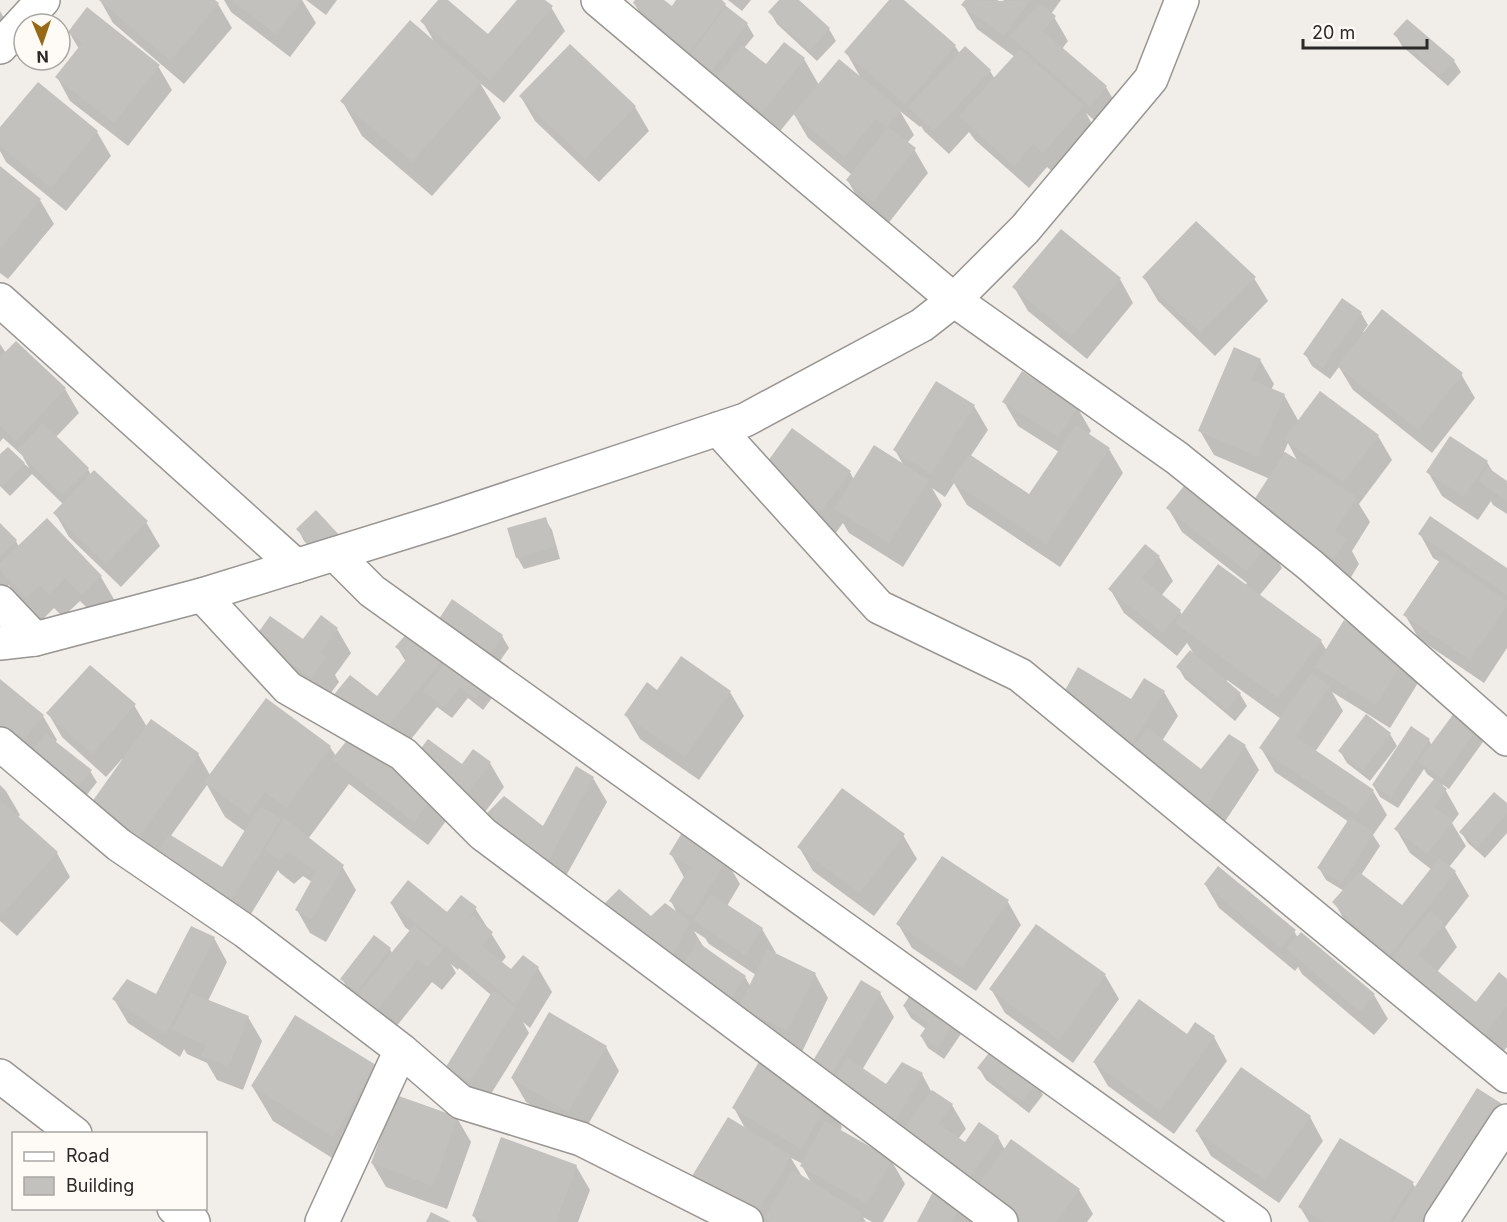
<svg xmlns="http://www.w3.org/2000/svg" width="1507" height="1222" font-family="Inter,sans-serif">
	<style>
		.shadow { fill: #0003; fill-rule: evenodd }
		.building { fill: #c3c1bd }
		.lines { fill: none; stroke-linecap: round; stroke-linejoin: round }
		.minor-casing { stroke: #989592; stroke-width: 36 }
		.tertiary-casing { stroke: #989592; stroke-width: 36 }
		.minor { stroke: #fff; stroke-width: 33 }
		.tertiary { stroke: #fff; stroke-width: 33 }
	</style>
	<rect width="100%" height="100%" fill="#f1eeea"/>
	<path class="shadow" d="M100 0H213L218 4 232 28 184 84 113 23Z
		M224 0H302L316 23 290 57 231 12Z
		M306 0H337L326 15Z
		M440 0H446L489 36 519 0H543L551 7 565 31 504 103 480 83 501 118 432 196 362 136 342 101 435 43 422 21Z
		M637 0H662L672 8 678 0H719L725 5 728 9 747 24 754 36 744 48 766 67 785 44 804 59 819 85 862 80 846 52 891 0H901L955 46 960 54 990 71 995 79 1015 57 977 29 963 5 967 0H997L1002 3 1004 0H1061L1051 14 1054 17 1068 41 1062 49 1106 87 1120 111 1104 129 1086 113 1096 131 1057 176 1047 167 1029 188 975 140 969 132 949 154 924 131 921 126 920 127 900 111 914 135 907 143 914 149 928 173 887 225 861 204 848 181 852 175 808 138 794 114 777 135 732 100 721 79 718 83 648 27 634 3Z
		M728 0H751L742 11Z
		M781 0H797L829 29 836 41 817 61 777 24 770 12Z
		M0 11 9 27 0 39Z
		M69 32 158 66 172 90 128 146 70 101 57 77 79 49Z
		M1395 34 1454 61 1461 72 1448 86 1402 46Z
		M570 46 635 107 649 131 599 182 535 121 521 97Z
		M38 84 97 132 111 156 66 211 6 162 0 151V129Z
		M0 168 40 200 54 224 8 279 0 273Z
		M1144 277 1254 278 1268 301 1215 356 1158 301Z
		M1120 279 1133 303 1087 359 1028 311 1014 287Z
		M1361 313 1368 325 1363 332 1461 374 1475 398 1432 453 1353 390 1339 367 1330 379 1312 366 1305 354Z
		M0 344 6 353 65 389 79 413 56 437 88 469 91 475 146 522 160 546 121 587 69 537 55 513 63 504 32 474 10 496 0 486V456L8 449 29 468 22 455 3 438 0 442Z
		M1260 360 1274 384 1271 390 1284 395 1299 422 1321 393 1378 436 1392 460 1359 504 1370 522 1352 551 1359 564 1348 582 1266 530 1270 479 1214 455 1200 431ZM1288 443 1298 462 1284 452Z
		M1004 402 1077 407 1091 431 1088 435 1109 449 1123 473 1060 567 967 505 954 483 945 497 932 488 942 505 903 567 849 533 843 523 835 534 778 493 850 472 854 480 904 466 895 450 974 406 988 430 970 457 1030 496 1059 452 1018 426Z
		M1450 438 1487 462 1494 474 1507 483V514L1493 505 1491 501 1478 520 1442 496 1428 472Z
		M1168 508 1268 544 1282 568 1259 596 1321 641 1327 651 1404 659 1418 683 1390 728 1332 692 1343 711 1315 752 1373 791 1387 815 1373 835 1380 846 1361 875 1402 907 1432 870 1410 853 1396 829 1435 780 1427 774 1424 769 1398 808 1380 797 1373 785 1429 740 1432 746 1476 730 1483 742 1449 789 1442 784 1459 814 1452 823 1466 846 1449 867 1455 872 1469 896 1445 927 1457 947 1437 972 1476 1004 1507 980V1047L1497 1060 1348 926 1334 902 1344 891 1326 880 1319 868 1349 822 1275 772 1261 748 1281 719 1227 680 1225 682 1240 694 1247 706 1235 721 1185 679 1178 667 1196 657 1187 643 1177 656 1124 613 1110 589 1159 557 1173 581 1161 596 1180 611 1182 615 1245 585 1247 583 1182 532Z
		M316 512 329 567 304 541 298 529Z
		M545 519 552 530 560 559 524 569 517 557Z
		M0 525 16 541 19 547 101 577 115 601 97 618 80 601 63 617 54 608 41 621 12 591 9 585 2 592 0 591Z
		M1420 534 1507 570V648L1484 683 1419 639 1405 615 1440 562 1433 558Z
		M321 617 337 629 351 653 335 675 339 682 325 701 271 661 303 641Z
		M502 636 509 648 493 671 444 637Z
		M397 647 442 660 445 666 495 694 483 710 468 698 452 718 437 707 395 759 377 698 406 662Z
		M0 681 43 716 57 740 55 743 90 771 97 782 82 801 0 737Z
		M657 692H730L744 716 699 780 640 739 626 715Z
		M1164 692 1178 716 1162 741 1202 772 1245 746 1259 770 1220 829 1080 716Z
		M266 700 330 747 336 756 432 797 446 821 428 845 349 784 308 839 342 866 356 890 326 942 310 933 297 910 312 882 303 876 294 884 280 873 278 870 246 922 105 830 123 761 122 759 106 777 62 737 48 713 134 705 147 727 198 754 210 775ZM207 785 225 817 246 832 223 869 170 837Z
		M1390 734 1397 746 1370 781 1347 763 1340 751Z
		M490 763 504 787 479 820 429 783 463 766Z
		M593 778 607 802 562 883 502 838 488 814 544 828Z
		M0 785 6 791 20 815 17 818 57 853 70 877 17 936 0 921Z
		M1507 805V833L1485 858 1468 843 1461 832Z
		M903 835 917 859 874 916 813 871 799 847Z
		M671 854 726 860 740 884 727 906 762 929 776 953 775 954 815 974 828 998 801 1054 685 982 651 918 678 915 671 901 685 879ZM694 931 705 938 709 944 756 975 751 987 745 977 703 946Z
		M1205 884 1294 931 1298 938 1374 995 1388 1019 1374 1035 1302 974 1298 967 1295 971 1219 908Z
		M1008 902 1021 925 976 991 912 948 898 924Z
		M391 903 447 914 475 908 506 957 501 963 512 971 538 968 552 992 530 1028 523 1022 529 1033 484 1105 462 1091 448 1067 491 995 459 968 458 970 451 964 456 973 442 990 432 982 392 1032 349 991 342 979 390 949 392 953 410 931 405 927Z
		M1036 926 1105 975 1119 999 1073 1063 1005 1013 991 989Z
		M214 938 227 962 208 1001 248 1017 262 1041 243 1090 217 1080 207 1063 187 1054 184 1049 180 1057 128 1023 114 999 157 996Z
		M880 993 894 1017 862 1070 887 1086 922 1074 931 1091 952 1105 966 1129 958 1139 965 1144 998 1137 1005 1150 1079 1190 1093 1214 1087 1222H1001L813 1064Z
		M904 1006 954 1022 961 1034 944 1059 928 1048 921 1036 926 1029 911 1018Z
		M1187 1036 1214 1037 1227 1061 1174 1134 1108 1086 1094 1062Z
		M606 1047 619 1071 582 1135 526 1102 512 1078Z
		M375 1066 395 1100 457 1118 471 1142 447 1209 386 1187 372 1163 391 1110 353 1171 273 1121 252 1086Z
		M979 1068 1036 1083 1043 1095 1029 1113 986 1080Z
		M828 1103 842 1127 840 1131 891 1160 905 1184 883 1222H872L863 1217 866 1222H745L708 1200 694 1176 746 1130 734 1108ZM791 1158 803 1164 802 1166 812 1184 803 1178Z
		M1310 1117 1323 1141 1279 1203 1211 1156 1197 1132Z
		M576 1166 590 1190 578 1222H477L474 1216Z
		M1412 1183 1416 1188 1459 1222H1309L1300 1207Z
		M961 1204 971 1222H918Z"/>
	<path class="building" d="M99 0H215L219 3 170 61Z
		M231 0H302L276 34Z
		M438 0H448L488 34 517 0H545L553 6 490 80 420 21Z
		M635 0H664L672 6 676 0H722L726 4 689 53 633 3Z
		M779 0H799L830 28 810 50 768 12Z
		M889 0H904L956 45 905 104 844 52Z
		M965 0 1001 1 1030 0 1004 36 961 5Z
		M1040 3 1056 16 1043 31 1107 86 1090 106 1010 36Z
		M726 6 748 23 711 72 689 56Z
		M87 7 160 65 114 123 55 77 82 43 68 32Z
		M1407 19 1455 60 1441 75 1393 34Z
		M410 20 482 82 412 162 340 101Z
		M784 42 805 58 763 112 717 76 742 45 766 64Z
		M570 44 636 106 585 159 519 96Z
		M965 46 991 70 934 131 908 107Z
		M1020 49 1084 106 1043 153 1033 144 1014 166 959 116Z
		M839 59 901 110 886 128 876 119 844 157 793 114Z
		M38 82 98 131 51 188 0 146V127Z
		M888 127 916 148 873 202 846 180Z
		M0 166 41 199 0 249Z
		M1196 221 1256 277 1200 333 1142 277Z
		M1061 229 1121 278 1072 336 1012 287Z
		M1342 298 1362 312 1323 368 1303 354Z
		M1382 309 1463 373 1418 430 1337 366Z
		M16 341 66 388 16 441 0 426V357Z
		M1234 347 1261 359 1251 380 1285 394 1258 457 1198 431Z
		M1022 371 1078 406 1059 437 1002 402Z
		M936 381 975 405 931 474 893 450Z
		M1320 391 1379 435 1343 483 1284 439Z
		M43 423 89 468 62 495 17 450Z
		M1076 425 1110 448 1046 544 951 481 969 454 1029 494Z
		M792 428 851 471 821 511 762 469Z
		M1450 436 1488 461 1464 497 1426 472Z
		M874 445 929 480 889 543 834 509Z
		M8 447 25 463 3 485 0 483V454Z
		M1285 452 1357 497 1335 531 1347 539 1334 559 1250 506Z
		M1487 467 1507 481V501L1478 481Z
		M94 470 148 521 106 564 53 513Z
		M1189 480 1269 543 1246 571 1166 508Z
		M316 510 342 538 322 556 296 529Z
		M1430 516 1507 568V595L1418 534Z
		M546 517 555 547 516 558 507 528Z
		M47 518 102 576 82 595 65 578 49 594 40 585 26 598 0 570V563Z
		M0 523 17 540 0 557Z
		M1145 544 1160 556 1142 578 1181 610 1163 633 1108 589Z
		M1442 557 1507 601V605L1470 660 1403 615Z
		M1218 564 1322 640 1278 698 1175 623Z
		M452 599 503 635 486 660 435 625Z
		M321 615 338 628 321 652 326 657 311 678 255 637 270 616 303 639Z
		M1344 620 1405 658 1376 705 1315 667Z
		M409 631 443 659 380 736 332 697 350 675 377 696 408 657 395 647Z
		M1190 650 1241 693 1227 710 1176 667Z
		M453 653 490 682 476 699 460 688 444 707 423 691Z
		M681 656 731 691 685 757 624 715 647 682 657 690Z
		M90 665 136 704 92 754 46 713Z
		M1078 667 1131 699 1144 678 1165 691 1132 744 1064 692Z
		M1311 673 1330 686 1296 737 1374 790 1357 814 1259 748Z
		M0 679 44 715 21 743 0 726Z
		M266 698 331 746 286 808 265 792 249 815 204 782Z
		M1454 713 1477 729 1442 778 1418 762Z
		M1366 714 1391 733 1363 770 1338 751Z
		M151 719 199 753 137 840 89 806Z
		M1411 726 1430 739 1391 797 1372 785Z
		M1148 728 1201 769 1229 734 1246 745 1206 807 1133 746Z
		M46 734 92 770 75 790 29 754Z
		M352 734 433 796 414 822 332 759Z
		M428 739 462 764 473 749 491 762 465 797 413 759Z
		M576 766 594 777 548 861 486 814 504 796 543 826Z
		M1434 779 1447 789 1434 806 1453 821 1427 854 1394 829Z
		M842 788 905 834 860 893 797 847Z
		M1494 792 1507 803V814L1477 847 1459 832Z
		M0 800 58 852 2 914 0 911Z
		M260 806 281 819 232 899 157 854 169 834 222 867Z
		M1350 817 1374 833 1342 883 1317 868Z
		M284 818 344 865 312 919 295 910 316 872 288 852 279 861 265 849Z
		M683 831 728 858 692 916 669 901 690 867 669 854Z
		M942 856 1009 900 962 968 896 924Z
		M1439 858 1456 871 1388 958 1332 902 1359 872 1402 905Z
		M1218 866 1296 930 1281 948 1204 884Z
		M408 880 447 912 461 895 477 907 453 937 472 915 493 932 482 946 511 969 523 955 539 967 516 1005 445 945 444 947 390 903Z
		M619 889 651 916 665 903 690 921 671 959 602 906Z
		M711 894 763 928 745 955 693 920Z
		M1430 911 1444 923 1418 955 1476 1002 1499 972 1507 979V1006L1482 1037 1389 961Z
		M1036 924 1106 974 1059 1040 989 989Z
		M414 925 443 949 428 967 418 959 377 1010 358 994Z
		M191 926 215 937 166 1034 112 999 127 979 156 994Z
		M1301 932 1375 994 1360 1012 1286 949Z
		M374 935 391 948 357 992 340 979Z
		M697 942 746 976 729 1001 680 968Z
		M767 949 816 973 787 1031 739 1007Z
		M861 980 881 992 831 1076 811 1064Z
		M493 990 516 1008 470 1082 446 1067Z
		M912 992 955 1021 937 1048 920 1036 928 1024 903 1006Z
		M191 993 249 1016 229 1067 201 1056 206 1045 172 1030Z
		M1139 999 1187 1034 1195 1022 1215 1036 1160 1111 1093 1062Z
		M549 1012 607 1046 568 1112 511 1078Z
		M295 1015 376 1065 333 1137 251 1086Z
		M993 1048 1037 1082 1022 1102 977 1068Z
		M848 1058 886 1084 902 1062 923 1073 894 1124 831 1081Z
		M760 1060 829 1101 801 1149 732 1108Z
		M1241 1067 1311 1116 1265 1180 1195 1131Z
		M1477 1088 1507 1107 1429 1222H1393Z
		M932 1090 953 1104 938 1124 965 1142 979 1122 999 1136 969 1178 902 1131Z
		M396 1095 458 1117 433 1186 371 1163Z
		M728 1117 792 1156 757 1214 692 1176Z
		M825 1121 892 1159 867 1204 800 1166Z
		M501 1137 577 1165 556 1222H488L472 1216Z
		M1340 1138 1414 1182 1389 1222H1324L1298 1207Z
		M1011 1139 1080 1189 1056 1222H1019L975 1190Z
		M793 1170 862 1213 857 1222H770L764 1218Z
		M935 1188 962 1203 952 1222H917Z
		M431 1212 451 1222H426Z"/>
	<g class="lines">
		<g class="minor-casing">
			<path id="minor" d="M598 0 954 300 1177 458 1310 565 1507 739
				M0 47 43 0
				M0 300 296 566
				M718 429 879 607 1020 675 1507 1076
				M335 554 372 591 1254 1222
				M202 595 288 688 403 754 483 834 1001 1222
				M0 602 35 639
				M0 744 119 845 245 931 401 1050 461 1102 581 1139 746 1222
				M0 1076 75 1134
				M174 1208 193 1222
				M322 1222 401 1050
				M1441 1222 1507 1121"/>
		</g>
		<g class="tertiary-casing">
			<path id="tertiary" d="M0 643 35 639 202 595 444 520 745 420 922 325 954 300 1025 229 1151 79 1182 0"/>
		</g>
		<use href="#minor" class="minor"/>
		<use href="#tertiary" class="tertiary"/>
	</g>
	<rect x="12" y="1132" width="195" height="78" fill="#fefbf7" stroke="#a9a7a4" stroke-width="1.5"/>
	<rect x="24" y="1152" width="30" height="9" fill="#ffffff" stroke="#a9a7a4" stroke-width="1.5"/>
	<text x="66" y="1162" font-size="18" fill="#2a2927">Road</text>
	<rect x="24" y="1177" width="30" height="18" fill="#c3c1bd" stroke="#a9a7a4" stroke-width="1.5"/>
	<text x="66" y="1192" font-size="18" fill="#2a2927">Building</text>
	<g transform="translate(42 42) rotate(178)"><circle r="28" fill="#fefbf7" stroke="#a9a7a4" stroke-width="1.5"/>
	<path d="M0-4.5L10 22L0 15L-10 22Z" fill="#966a17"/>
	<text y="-9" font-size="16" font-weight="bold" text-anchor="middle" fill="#2a2927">N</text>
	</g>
	<path d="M1303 39v9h124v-9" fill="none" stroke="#2a2927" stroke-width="3"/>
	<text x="1312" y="39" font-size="18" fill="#2a2927" stroke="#fefbf7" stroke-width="4.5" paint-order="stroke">20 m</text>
</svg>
